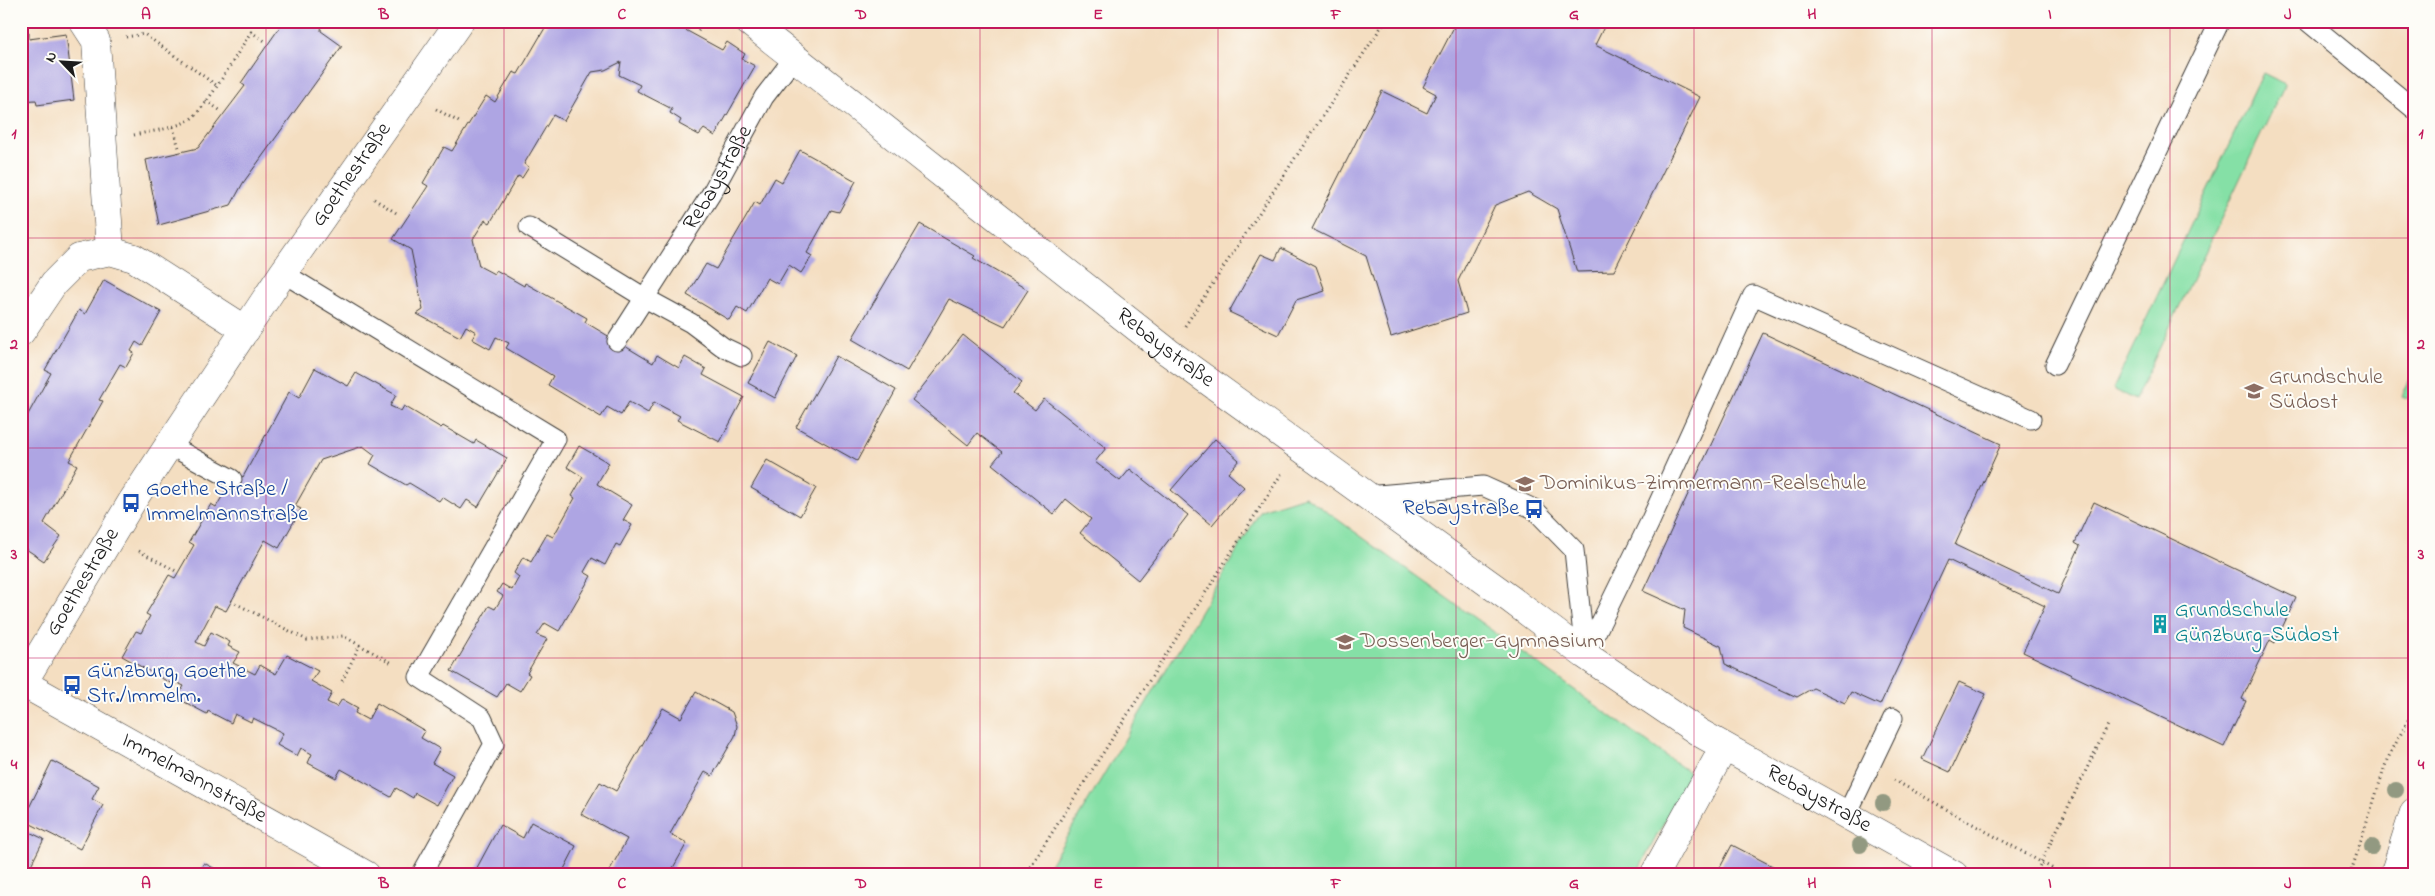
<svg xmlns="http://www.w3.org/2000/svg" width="2435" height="896" font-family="'Indie Flower',sans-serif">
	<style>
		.green { fill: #85e0a6; stroke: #507e61 }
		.building { fill: #aea5e3 }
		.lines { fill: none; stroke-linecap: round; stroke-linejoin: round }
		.lane-casing { stroke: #3c3935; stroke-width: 21 }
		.street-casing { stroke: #3c3935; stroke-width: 29 }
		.secondary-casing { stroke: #3c3935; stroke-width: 29 }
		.path { stroke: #3c3935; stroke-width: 3; stroke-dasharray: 1 4; stroke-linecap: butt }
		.lane { stroke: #fff; stroke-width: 19 }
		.street { stroke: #fff; stroke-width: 28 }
		.secondary { stroke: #fff; stroke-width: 28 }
		.tree { fill: #929981 }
		.grid { fill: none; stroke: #c2185b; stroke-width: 1; stroke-opacity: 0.55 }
		.labels { text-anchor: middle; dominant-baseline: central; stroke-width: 4; stroke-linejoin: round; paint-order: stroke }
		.street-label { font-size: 22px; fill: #1c1c1c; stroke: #fdfcf7 }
		.education-label { font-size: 22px; fill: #785e54; stroke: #fdfcf7; text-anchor: start }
		.transit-label { font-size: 22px; fill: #164399; stroke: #fdfcf7; text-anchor: start }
		.culture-label { font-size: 22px; fill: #0d838f; stroke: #fdfcf7; text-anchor: start }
		.neatline { fill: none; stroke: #c2185b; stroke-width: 2 }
		.grid-label { font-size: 16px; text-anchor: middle; font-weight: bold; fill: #c2185b }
	</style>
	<rect width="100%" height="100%" fill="#fdfcf7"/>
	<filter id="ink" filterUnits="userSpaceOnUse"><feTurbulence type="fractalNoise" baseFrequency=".02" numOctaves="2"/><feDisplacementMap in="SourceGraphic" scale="10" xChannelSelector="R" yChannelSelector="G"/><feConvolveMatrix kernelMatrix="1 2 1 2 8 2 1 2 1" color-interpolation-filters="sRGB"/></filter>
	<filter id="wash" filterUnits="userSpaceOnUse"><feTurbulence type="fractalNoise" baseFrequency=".0096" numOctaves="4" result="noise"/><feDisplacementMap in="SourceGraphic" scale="20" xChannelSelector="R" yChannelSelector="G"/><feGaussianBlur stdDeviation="1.12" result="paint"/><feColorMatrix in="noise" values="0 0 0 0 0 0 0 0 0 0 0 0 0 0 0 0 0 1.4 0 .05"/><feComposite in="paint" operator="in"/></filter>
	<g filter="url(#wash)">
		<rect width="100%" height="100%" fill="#f4dec1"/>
		<path class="green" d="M2263 73 2285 84 2135 400 2113 389Z
			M2414 370V401L2402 396Z
			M1305 496 1690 773 1636 875H1044L1261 510Z"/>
		<g id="blocks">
			<path class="building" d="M284 21H322L321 31 342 46 243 183 231 205 159 225 146 160 198 148 245 86 241 83Z
				M549 21H669L722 50 727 42 745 54 742 59 755 66 715 136 704 129 699 135 679 124 681 120 670 113 672 109 637 91 640 85 619 75 621 62 605 70 592 72 564 121 553 115 524 164 529 167 522 178 518 176 490 223 485 220 473 239 479 266 494 274 496 270 524 286 525 283 587 318 585 322 653 363 657 355 679 368 685 357 706 369 703 375 744 397 720 442 677 420 680 416 654 402 648 413 629 402 621 415 607 407 601 417 548 385 553 376 506 348 509 343 496 337 490 349 472 339 476 332 466 326 460 337 417 314 423 310 411 250 393 239 428 186 423 183 444 147 452 151 486 96 495 102 513 72 518 74Z
				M1457 21H1574L1578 23 1579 21H1607L1595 45 1700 97 1614 271 1577 272 1557 209 1528 192 1495 205 1458 281 1467 313 1391 337 1366 256 1312 229 1382 91 1427 113 1436 94 1423 87Z
				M29 33V39L66 34 74 100 37 105 36 100 21 101V34Z
				M800 150 856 181 839 212 831 210 807 253 812 256 801 273 789 265 778 284 767 278 747 313 737 307 729 320 687 295 706 264 716 269 755 202 760 205 775 178 782 182Z
				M920 224 975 256 973 258 1028 290 1005 326 949 299 907 371 852 339Z
				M1281 248 1316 266 1325 291 1296 300 1278 335 1229 312 1261 254 1275 260Z
				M104 280 161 312 142 346 136 342 131 351 134 353 126 367 120 364 99 400 103 401 69 461 77 465 44 523 61 536 44 561 26 549 21 557V439L23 435 21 427 51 373 45 370 79 310 85 314Z
				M1763 333 2001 444 1955 545 2058 594 2080 546 2075 543 2094 502 2296 598 2275 643 2270 640 2242 699 2246 701 2224 747 2023 652 2045 606 1948 560 1880 705 1851 692 1845 703 1813 688 1797 697 1725 664 1721 646 1683 628 1685 610 1643 591Z
				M963 335 1022 382 1013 393 1035 410 1044 399 1106 448 1095 462 1120 481 1130 469 1188 515 1138 580 1080 533 1091 519 1066 499 1054 514 992 464 1002 452 977 433 968 445 912 400Z
				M770 342 797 356 775 398 748 383Z
				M836 356 896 390 857 461 796 427Z
				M315 368 348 386 356 373 396 395 390 406 401 411 404 406 441 428 443 426 474 444 476 440 507 458 478 507 467 500 461 509 442 497 439 501 409 483 406 485 370 464 375 455 363 446 321 460 295 506 301 509 279 548 265 540 226 611 215 606 196 642 204 646 211 632 230 642 228 646 240 652 233 663 255 674 260 665 276 674 287 655 318 671 311 681 332 693 327 702 337 707 342 699 358 708 355 713 368 720 377 703 425 731 421 738 440 749 432 763 453 775 437 805 415 793 413 798 396 788 391 797 341 769 336 778 308 763 312 754 301 748 297 756 277 745 283 733 253 718 251 722 235 714 231 723 208 711 207 714 177 698 184 686 173 681 172 684 122 656 136 631 141 633 150 616 146 614 169 575 175 578 194 545 189 542 211 504 216 507 236 473 243 477 289 392 299 398Z
				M1215 439 1239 460 1228 473 1244 487 1212 525 1171 490Z
				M579 446 609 463 597 484 632 505 623 520 632 525 620 546 616 544 605 565 592 558 584 572 591 576 559 631 545 623 537 635 547 639 527 673 530 675 520 691 506 683 497 697 451 671 489 606 495 609 503 596 497 592 502 584 512 590 519 577 514 573 523 557 531 562 547 534 553 537 575 498 572 496 583 477 567 467Z
				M767 460 816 488 800 516 751 488Z
				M1959 682 1986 694 1950 772 1922 759Z
				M696 692 732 712 737 726 735 736 712 776 705 772 670 834 687 843 669 875H607L627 839 581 814 600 782 616 791 663 708 681 718Z
				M52 761 99 786 92 799 103 805 80 849 23 820Z
				M531 822 576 846 561 875H473L500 825 523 838Z
				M21 828 44 839 29 869 21 865Z
				M1732 845 1782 871 1780 875H1716Z
				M204 863 227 875H198Z"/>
		</g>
	</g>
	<g filter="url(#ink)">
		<use href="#blocks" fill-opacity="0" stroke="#3c3935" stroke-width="1"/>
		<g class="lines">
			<g class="lane-casing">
				<g id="lane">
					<path d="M2307 21 2414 109"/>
					<path d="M529 227 645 298 691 323 723 347 742 356"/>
					<path d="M283 273 556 439 419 677 482 718 494 744 421 875"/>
					<path id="s1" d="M617 341 711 194 764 97 794 58"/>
					<path d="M2055 365 2220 21"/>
					<path d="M169 445 232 479"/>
					<path d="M1366 496 1483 486 1534 509 1574 550 1585 655"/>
					<path d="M1585 655 1649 524 1753 295 2031 419"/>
					<path d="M1847 814 1893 718"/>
				</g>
			</g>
			<g class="street-casing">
				<g id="street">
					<path d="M83 21 96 41 110 251"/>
					<path id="s2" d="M748 21 1168 352 1509 598 1585 655 1700 733 1954 875"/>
					<path d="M21 332 54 283 79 258 110 251 134 258 246 330"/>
					<path id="s3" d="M21 682 366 875"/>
					<path id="s4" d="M21 686 131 503 169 445 283 273 460 21"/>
					<path d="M1654 875 1724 747"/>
				</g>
			</g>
			<g class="secondary-casing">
				<path id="secondary" d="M2394 875 2414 812"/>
			</g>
			<path class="path" d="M698 31 706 21
				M126 37 144 34 216 85
				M206 101 221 111
				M436 109 459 122
				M173 127 179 148
				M134 135C152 131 173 129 189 120 205 111 239 50 251 32L265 41
				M374 199 398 214
				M1185 326 1385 21
				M139 551 178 572
				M231 601 307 640 343 636 394 664
				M342 681 360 645
				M1894 780 2064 875
				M1025 875 1282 473
				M2035 875 2108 725
				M2350 875 2387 760 2414 709"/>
			<use href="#lane" class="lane"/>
			<use href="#street" class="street"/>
			<use href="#secondary" class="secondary"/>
		</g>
		<g class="tree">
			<circle cx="2396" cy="790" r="8"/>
			<circle cx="1883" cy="803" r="8"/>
			<circle cx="1860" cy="845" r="8"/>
			<circle cx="2372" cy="847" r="8"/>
		</g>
	</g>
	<path class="grid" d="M266 21V875M504 21V875M742 21V875M980 21V875M1218 21V875M1456 21V875M1694 21V875M1932 21V875M2170 21V875M21 238H2414M21 448H2414M21 658H2414"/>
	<defs>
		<g id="school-bare" transform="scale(1.5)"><path d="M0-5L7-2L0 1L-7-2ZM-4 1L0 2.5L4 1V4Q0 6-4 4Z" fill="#8d6e63" stroke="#fdfcf7" stroke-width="2.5" paint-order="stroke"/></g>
		<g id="bus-bare" transform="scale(1.5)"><path d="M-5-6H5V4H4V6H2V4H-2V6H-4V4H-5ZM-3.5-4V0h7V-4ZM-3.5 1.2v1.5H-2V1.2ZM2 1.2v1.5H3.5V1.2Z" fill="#1a4fb4" stroke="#fdfcf7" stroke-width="2.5" paint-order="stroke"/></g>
		<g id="building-bare" transform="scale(1.5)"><path d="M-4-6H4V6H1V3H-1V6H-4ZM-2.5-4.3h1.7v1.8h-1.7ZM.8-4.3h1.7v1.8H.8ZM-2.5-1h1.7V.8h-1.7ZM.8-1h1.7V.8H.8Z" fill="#0f9aa8" stroke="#fdfcf7" stroke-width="2.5" paint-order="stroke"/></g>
	</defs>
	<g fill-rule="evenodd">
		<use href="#school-bare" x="2254" y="391"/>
		<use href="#school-bare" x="1525" y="484"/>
		<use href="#bus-bare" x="131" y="503"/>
		<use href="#bus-bare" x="1534" y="509"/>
		<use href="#building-bare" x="2160" y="624"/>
		<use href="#school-bare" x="1345" y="642"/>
		<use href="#bus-bare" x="72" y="685"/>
	</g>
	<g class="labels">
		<g class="street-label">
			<text stroke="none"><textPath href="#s4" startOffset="609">Goethestraße</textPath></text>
			<text stroke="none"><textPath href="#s1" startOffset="192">Rebaystraße</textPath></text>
			<text stroke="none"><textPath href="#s2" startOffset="530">Rebaystraße</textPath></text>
			<text stroke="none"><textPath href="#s4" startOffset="121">Goethestraße</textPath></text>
			<text stroke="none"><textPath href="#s3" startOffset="198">Immelmannstraße</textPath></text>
			<text stroke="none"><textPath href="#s2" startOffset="1325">Rebaystraße</textPath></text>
		</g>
		<g class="education-label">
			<text x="2269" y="378">Grundschule<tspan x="2269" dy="25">Südost</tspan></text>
			<text x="1540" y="484">Dominikus-Zimmermann-Realschule</text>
			<text x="1360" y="642">Dossenberger-Gymnasium</text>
		</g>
		<g class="transit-label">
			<text x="146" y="490">Goethe Straße /<tspan x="146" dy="25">Immelmannstraße</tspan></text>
			<text x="1519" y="509" text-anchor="end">Rebaystraße</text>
			<text x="87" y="672">Günzburg, Goethe<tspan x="87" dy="25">Str./Immelm.</tspan></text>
		</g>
		<g class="culture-label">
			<text x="2175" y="611">Grundschule<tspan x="2175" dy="25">Günzburg-Südost</tspan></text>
		</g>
	</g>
	<rect width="2435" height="896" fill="none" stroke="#fdfcf7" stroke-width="55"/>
	<g transform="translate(62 62) rotate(295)" stroke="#fdfcf7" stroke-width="4" paint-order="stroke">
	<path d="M0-4L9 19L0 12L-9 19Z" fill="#1c1c1c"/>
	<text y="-8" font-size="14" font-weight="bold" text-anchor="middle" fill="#1c1c1c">N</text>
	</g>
	<rect x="28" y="28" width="2380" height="840" class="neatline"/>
	<g class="grid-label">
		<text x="146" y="19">A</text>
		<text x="384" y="19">B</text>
		<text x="622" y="19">C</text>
		<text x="861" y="19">D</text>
		<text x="1098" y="19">E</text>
		<text x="1336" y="19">F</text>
		<text x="1574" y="19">G</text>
		<text x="1812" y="19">H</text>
		<text x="2050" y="19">I</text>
		<text x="2288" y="19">J</text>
		<text x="14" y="138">1</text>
		<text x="2421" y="138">1</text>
		<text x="14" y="349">2</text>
		<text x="2421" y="349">2</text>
		<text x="14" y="559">3</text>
		<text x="2421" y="559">3</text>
		<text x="14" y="769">4</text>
		<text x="2421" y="769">4</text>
		<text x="146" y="888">A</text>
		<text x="384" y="888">B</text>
		<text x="622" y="888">C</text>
		<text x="861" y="888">D</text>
		<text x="1098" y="888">E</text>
		<text x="1336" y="888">F</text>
		<text x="1574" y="888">G</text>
		<text x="1812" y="888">H</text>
		<text x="2050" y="888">I</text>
		<text x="2288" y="888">J</text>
	</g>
</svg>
